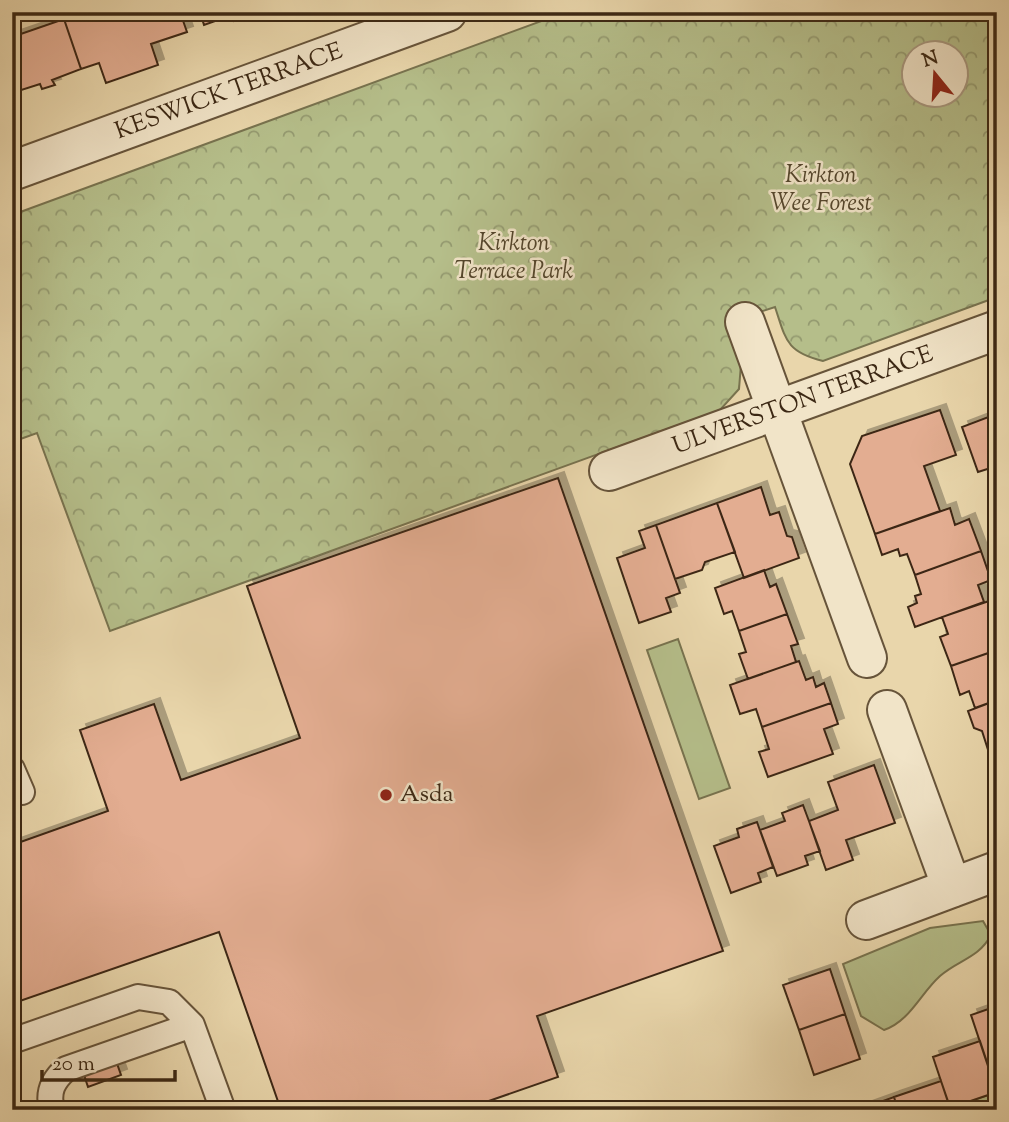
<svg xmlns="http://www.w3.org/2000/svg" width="1009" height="1122" font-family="'Sorts Mill Goudy',serif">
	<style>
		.grass { fill: #b5be8a; stroke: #78734f; stroke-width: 2 }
		.forest { fill: url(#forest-crowns); stroke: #78734f; stroke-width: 2; fill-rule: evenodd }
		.building { fill: #e3ad91; stroke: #3c2814; stroke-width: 2; filter: url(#shadow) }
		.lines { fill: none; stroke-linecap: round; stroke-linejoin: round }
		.lane-casing { stroke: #67543a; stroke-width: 28 }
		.street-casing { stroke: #67543a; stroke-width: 42 }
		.lane { stroke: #f1e4c8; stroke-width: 24 }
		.street { stroke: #f1e4c8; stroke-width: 38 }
		.poi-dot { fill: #8f2418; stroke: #f1e4c8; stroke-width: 2.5 }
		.labels { text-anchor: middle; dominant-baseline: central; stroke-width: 5; stroke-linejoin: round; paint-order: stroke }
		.street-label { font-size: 24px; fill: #3c2814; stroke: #f1e4c8 }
		.park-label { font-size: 24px; font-style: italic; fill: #54462c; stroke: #f1e4c8 }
		.poi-label { font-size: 24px; fill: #3c2814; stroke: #f1e4c8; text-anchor: start }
	</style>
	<defs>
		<pattern id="forest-crowns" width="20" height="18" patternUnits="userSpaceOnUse" patternTransform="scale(1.75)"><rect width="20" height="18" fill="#b5be8a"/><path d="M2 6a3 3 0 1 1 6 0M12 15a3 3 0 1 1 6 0" fill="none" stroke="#949a70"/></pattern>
		<filter id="shadow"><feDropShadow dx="6" dy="-6" stdDeviation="0" flood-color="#0004"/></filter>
	</defs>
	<rect width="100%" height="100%" fill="#e9d6ab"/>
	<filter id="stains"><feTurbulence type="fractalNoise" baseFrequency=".00286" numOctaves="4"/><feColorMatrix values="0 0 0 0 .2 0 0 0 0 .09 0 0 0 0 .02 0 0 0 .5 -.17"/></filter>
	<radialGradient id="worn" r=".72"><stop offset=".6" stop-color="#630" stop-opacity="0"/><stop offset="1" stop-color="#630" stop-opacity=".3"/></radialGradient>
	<path class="grass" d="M678 639 730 788 699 799 647 650Z
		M983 921 991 935C979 958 958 960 940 976 920 994 910 1021 884 1030L861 1016 843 964 930 928Z
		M997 1092V1110H951L950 1108Z"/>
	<path class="forest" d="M566 12H997V297L823 361C786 352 786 340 775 307L729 322 741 364 739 389 720 410 110 631 37 433 12 442V215ZM914 52H956V94H914Z"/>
	<path class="building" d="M83 12H180L187 32 151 44 158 65 106 83 99 63 81 69 64 19Z
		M200 12H245L246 16 234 21 232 15 204 25Z
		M64 19 81 69 52 80 55 85 42 89 40 84 12 93V37Z
		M940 410 956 455 924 466 940 511 875 534 850 464 862 436Z
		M991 416 993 422 997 421V466L978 472 962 427Z
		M558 478 723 951 537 1016 558 1077 463 1110H281L219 932 17 1002 12 989V845L108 811 80 730 154 704 181 780 300 738 247 586Z
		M761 487 770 515 779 512 787 536 792 537 799 558 744 578 717 503Z
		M717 503 735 552 705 562 702 570 675 579 656 525Z
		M950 508 955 525 969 519 981 551 915 575 907 554 900 556 898 549 882 555 875 534Z
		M656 525 680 593 666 598 671 612 639 623 617 558 645 548 639 531Z
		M981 551 991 580 978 585 984 602 915 627 908 607 917 603 915 596 921 594 915 575Z
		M764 570 770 587 776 584 787 614 739 631 732 611 724 614 715 588Z
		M989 601 997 623V626L991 628 997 650 951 666 940 637 948 634 942 617Z
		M787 614 798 644 791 646 796 662 748 679 739 654 746 652 739 631Z
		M997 650V700L975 708 969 691 960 695 951 666Z
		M799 661 806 680 813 677 816 687 824 683 831 703 762 727 756 709 740 714 730 685Z
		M997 700V754L990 756 982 731 974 728 968 711Z
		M831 703 838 724 824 729 833 754 768 777 759 752 769 749 762 727Z
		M874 765 895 823 846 840 853 860 826 870 809 821 838 810 828 782Z
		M803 805 820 851 805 856 808 865 777 876 760 830 785 821 782 813Z
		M757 822 773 867 758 873 761 882 731 893 714 846 739 837 737 829Z
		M830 969 845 1014 799 1030 783 985Z
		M997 1006V1063L988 1066 971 1015Z
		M845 1014 860 1059 814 1075 799 1030Z
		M980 1041 997 1092 950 1108 933 1057Z
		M114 1055 121 1075 88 1087 81 1066Z
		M941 1081 951 1110H898L894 1097Z
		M894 1097 898 1110H858Z"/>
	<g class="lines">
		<g class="lane-casing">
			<path id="lane" d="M12 769 22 792
				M12 1041 138 997 169 1002 192 1025 223 1110
				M52 1110C47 1092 53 1080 66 1069L192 1025"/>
		</g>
		<g class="street-casing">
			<path id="street" d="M12 171 447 12
				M745 322 867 658
				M609 471 997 330
				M887 710 952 888
				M866 920 997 871"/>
		</g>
		<use href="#lane" class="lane"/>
		<use href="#street" class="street"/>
	</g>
	<circle class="poi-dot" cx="386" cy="795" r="7"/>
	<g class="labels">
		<g class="street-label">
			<text transform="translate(229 92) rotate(-20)">KESWICK TERRACE</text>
			<text transform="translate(803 401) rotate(-20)">ULVERSTON TERRACE</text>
		</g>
		<g class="park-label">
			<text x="821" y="176">Kirkton<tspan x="821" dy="28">Wee Forest</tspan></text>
			<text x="514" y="244">Kirkton<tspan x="514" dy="28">Terrace Park</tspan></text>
		</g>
		<g class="poi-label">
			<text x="400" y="795">Asda</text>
		</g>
	</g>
	<rect width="1009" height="1122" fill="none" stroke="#e9d6ab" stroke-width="42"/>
	<rect x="14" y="14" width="981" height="1094" fill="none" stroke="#3c2814" stroke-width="3.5"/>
	<rect x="21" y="21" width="967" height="1080" fill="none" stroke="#3c2814" stroke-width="2"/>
	<g transform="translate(935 74) rotate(342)"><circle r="33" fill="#f1e4c8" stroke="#a99980" stroke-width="2"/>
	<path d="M0-5L12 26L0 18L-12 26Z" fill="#8f2418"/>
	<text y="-10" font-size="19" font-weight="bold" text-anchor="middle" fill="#3c2814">N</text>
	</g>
	<path d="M42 1070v10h133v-10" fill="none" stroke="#3c2814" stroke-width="3.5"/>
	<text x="52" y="1070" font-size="21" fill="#3c2814" stroke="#f1e4c8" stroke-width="5" paint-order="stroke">20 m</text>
	<rect width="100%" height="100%" filter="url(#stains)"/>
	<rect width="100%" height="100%" fill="url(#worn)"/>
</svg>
